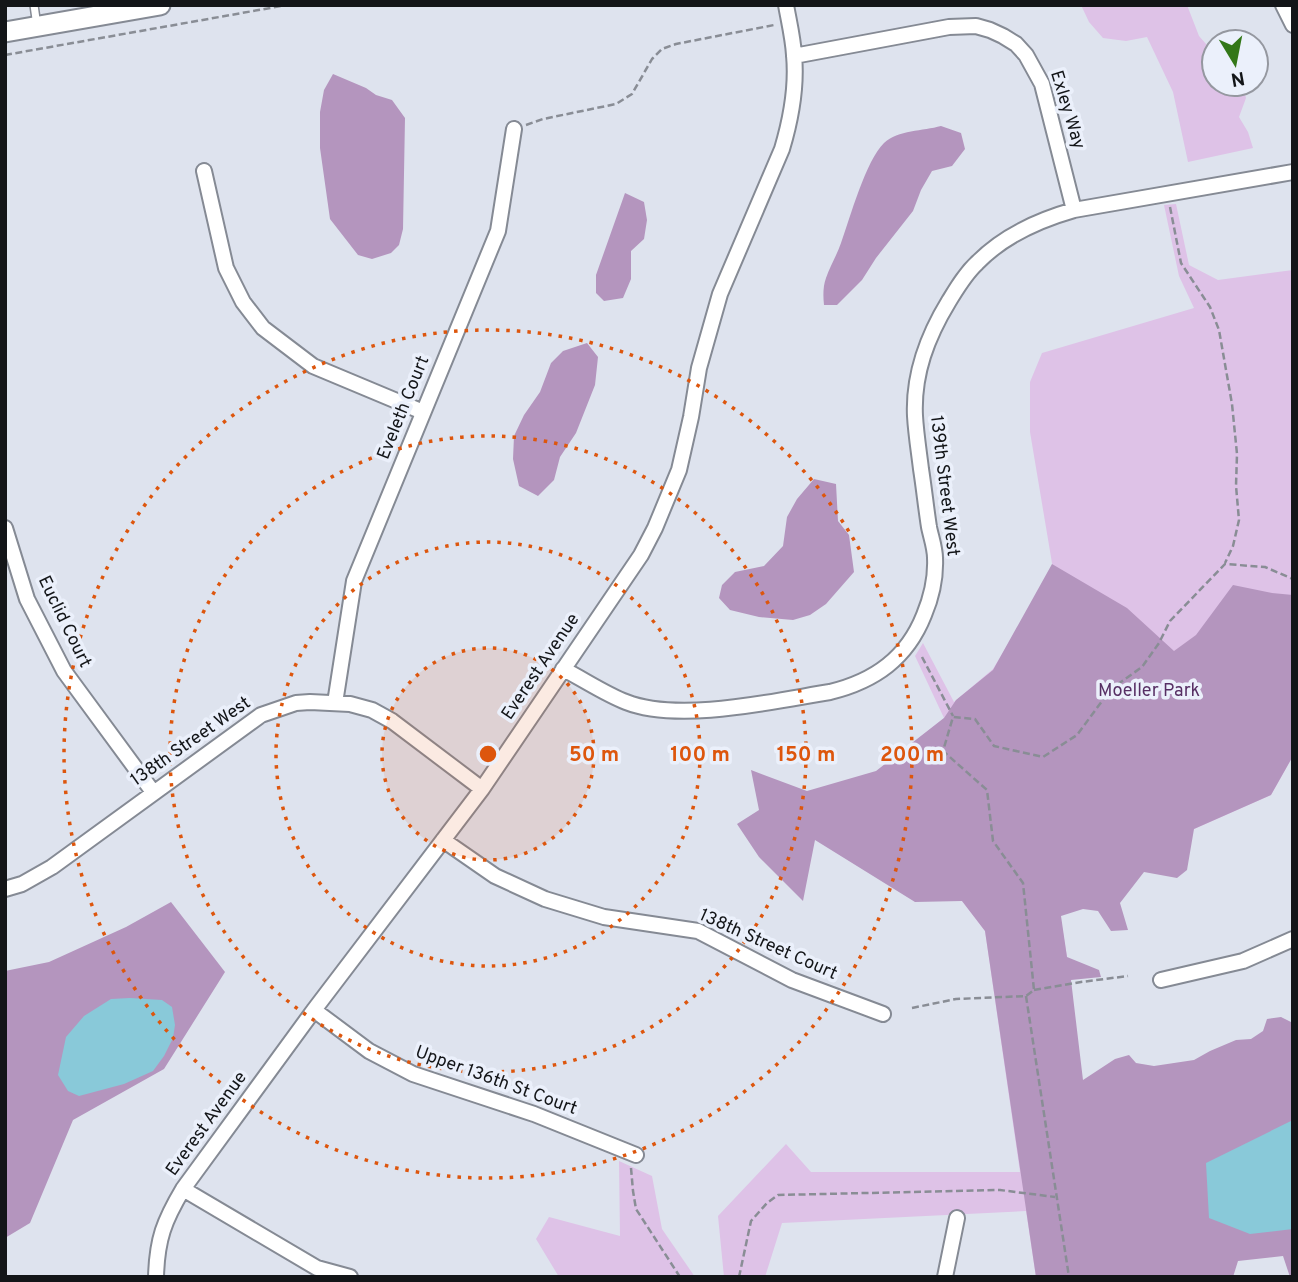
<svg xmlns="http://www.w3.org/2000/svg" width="1298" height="1282" font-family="Overpass,sans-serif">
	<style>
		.green { fill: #dec2e7 }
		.forest { fill: #b495be }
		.water { fill: #89c9d9 }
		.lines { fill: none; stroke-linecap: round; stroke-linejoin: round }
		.lane-casing { stroke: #858a94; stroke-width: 10 }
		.street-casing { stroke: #858a94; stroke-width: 18 }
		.secondary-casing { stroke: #858a94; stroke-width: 23 }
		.path { stroke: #898d95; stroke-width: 2.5; stroke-dasharray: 7 3.5; stroke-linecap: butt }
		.lane { stroke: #fff; stroke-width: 7 }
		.street { stroke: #fff; stroke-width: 14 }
		.secondary { stroke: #fff; stroke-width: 19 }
		.ring { fill: none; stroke: #dd560d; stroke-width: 3.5; stroke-dasharray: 3.5 7 }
		.labels { text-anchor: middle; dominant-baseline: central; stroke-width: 7; stroke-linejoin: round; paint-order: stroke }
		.street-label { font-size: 18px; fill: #131518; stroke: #ebf0fb }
		.park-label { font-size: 18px; fill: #572f64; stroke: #ebf0fb }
		.centre { fill: #dd560d; stroke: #ebf0fb; stroke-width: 3.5 }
		.ring-label { font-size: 21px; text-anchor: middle; font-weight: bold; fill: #dd560d; stroke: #ebf0fb; stroke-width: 7; stroke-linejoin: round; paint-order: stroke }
	</style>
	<rect width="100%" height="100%" fill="#dee3ee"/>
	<path class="green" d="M1081 5H1187L1199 36 1214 53V84H1242L1246 98 1239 117 1248 132 1253 148 1188 162 1173 92 1147 37 1126 41 1103 38 1089 22Z
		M1176 204 1189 265 1218 280 1293 270V756L1271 795 1056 890 1067 957 1036 1277 1026 1211 782 1223 765 1277H724L718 1216 786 1144 811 1172H1020L985 931 962 901 873 774 944 718 915 656 923 643 954 702 993 669 1053 569 1030 432V382L1042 353 1194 308 1179 276 1164 205Z
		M619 1161 652 1176 662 1229 695 1277H559L536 1239 549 1217 620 1236Z"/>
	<path class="forest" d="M333 74 366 88 376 95 392 100 405 118 403 229 399 245 391 253 372 259 358 255 330 219 320 148V112L324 90Z
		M941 126 961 133 965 149 952 166 932 171 921 190 913 211 876 258 862 280 837 305H824C823 296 823 286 826 278 830 266 837 255 841 243 850 218 866 160 884 143 898 130 923 131 941 126Z
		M625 193 644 202 647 220 644 239 631 251V279L623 298 604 301 596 293V275Z
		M587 343 598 357 595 385 576 433 560 457 554 480 538 496 519 486 513 459 514 436 524 415 540 392 551 363 563 351Z
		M814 479 836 484 838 521 849 535 854 572 826 604 810 615 793 620 759 617 730 610 719 598 722 585 735 572 764 566 783 546 787 517 797 499Z
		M1052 564 1127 608 1174 651 1196 635 1233 585 1272 593 1293 595V756L1271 795 1194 829 1187 870 1177 878 1144 872 1120 903 1128 930 1111 931 1098 911 1083 909 1061 916 1067 957 1099 970 1101 977 1071 980 1083 1080 1115 1059 1129 1055 1136 1063 1154 1066 1194 1060 1210 1051 1236 1040 1251 1039 1263 1031 1267 1019 1281 1017 1293 1023V1277H1290L1283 1256 1238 1261 1233 1277H1036L985 931 962 901 915 902 815 840 803 901 759 857 737 824 759 810 751 770 807 791 876 771 944 718 956 700 993 670Z
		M171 902 225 972 164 1069 73 1120 30 1223 5 1238V971L49 962 126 927Z"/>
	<path class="water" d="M130 998 162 1000 172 1007 175 1025 173 1038 164 1056 153 1071 124 1084 79 1096 68 1091 58 1075 66 1037 84 1016 111 999Z
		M1293 1120V1229L1250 1234 1209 1218 1206 1163Z"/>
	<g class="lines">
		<g class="lane-casing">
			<path id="lane" d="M34 5 37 26"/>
		</g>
		<g class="street-casing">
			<path id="street" d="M1283 5 1293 25
				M794 56 949 27 976 26 990 30 1003 36 1016 44 1026 55 1042 84 1074 210
				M204 171 226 268 243 302 263 328 313 366 423 412
				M5 528 27 599 64 671 153 792
				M563 669C583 679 605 694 626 702 679 723 774 701 830 692 875 681 907 658 924 615 932 596 936 579 935 558 935 548 931 537 929 527 926 508 924 488 921 469 919 452 916 434 915 416 913 374 927 337 949 301 957 288 965 274 977 263 1002 237 1039 220 1074 210L1293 172
				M335 703 354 581 498 231 514 129
				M443 840 495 876 545 899 604 917 698 931 792 980 883 1014
				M5 889 22 884 52 867 261 715 296 703 310 702 350 704 372 710 392 721 482 789
				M1161 980 1243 961 1293 939
				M314 1010 369 1051 413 1074 534 1114 636 1155
				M183 1189 317 1268 350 1277
				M156 1277C157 1239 164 1221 183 1189L314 1010 482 789 641 555 655 528 679 470 691 417 699 368 720 294 782 149C791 119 797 87 794 55 793 38 789 22 786 5
				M945 1277 957 1218"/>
		</g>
		<g class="secondary-casing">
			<path id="secondary" d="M5 32 160 5"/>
		</g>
		<path class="path" d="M5 55 287 5
			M526 125 543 119 616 104 632 94 652 59 662 49 676 44 774 25
			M1170 207 1181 263 1210 307 1219 330 1232 404 1237 454 1236 486 1239 520 1233 546 1225 563
			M922 657 953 716
			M1034 990 1081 982 1128 976
			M1026 996 1069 1277
			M912 1008 956 999 1026 996 1034 990 1023 883 993 841 987 790 943 751 953 717 975 719 994 746 1043 757 1077 735 1111 689 1142 667 1159 643 1170 621 1225 564 1265 567 1293 579
			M631 1168 633 1191 636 1209 680 1277
			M739 1277 751 1221 767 1203 778 1195 1000 1190 1055 1197"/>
		<use href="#lane" class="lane"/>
		<use href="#street" class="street"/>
		<use href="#secondary" class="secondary"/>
	</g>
	<circle cx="488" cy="754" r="106" fill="#dd560d" fill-opacity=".12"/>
	<g class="ring">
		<circle cx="488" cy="754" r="106"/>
		<circle cx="488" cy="754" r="212"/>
		<circle cx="488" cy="754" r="318"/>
		<circle cx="488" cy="754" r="424"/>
	</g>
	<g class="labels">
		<g class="street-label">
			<text transform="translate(1067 110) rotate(73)">Exley Way</text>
			<text transform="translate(404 408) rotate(-68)">Eveleth Court</text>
			<text transform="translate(944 486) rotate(83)">139th Street West</text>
			<text transform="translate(64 622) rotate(64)">Euclid Court</text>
			<text transform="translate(541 667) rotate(-56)">Everest Avenue</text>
			<text transform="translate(191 742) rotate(-35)">138th Street West</text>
			<text transform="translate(768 945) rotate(24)">138th Street Court</text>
			<text transform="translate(496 1081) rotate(20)">Upper 136th St Court</text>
			<text transform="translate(207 1124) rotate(-54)">Everest Avenue</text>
		</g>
		<g class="park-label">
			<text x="1149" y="691">Moeller Park</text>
		</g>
	</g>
	<circle cx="488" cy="754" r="10" class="centre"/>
	<g class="ring-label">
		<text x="594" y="761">50 m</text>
		<text x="700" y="761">100 m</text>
		<text x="806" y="761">150 m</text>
		<text x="912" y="761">200 m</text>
	</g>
	<rect width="1298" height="1282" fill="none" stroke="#131518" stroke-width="14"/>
	<g transform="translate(1235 63) rotate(170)"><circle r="33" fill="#ebf0fb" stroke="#9598a0" stroke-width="2"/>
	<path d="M0-5L12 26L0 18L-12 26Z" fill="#337718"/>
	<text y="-10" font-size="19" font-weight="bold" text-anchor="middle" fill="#131518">N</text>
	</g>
</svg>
